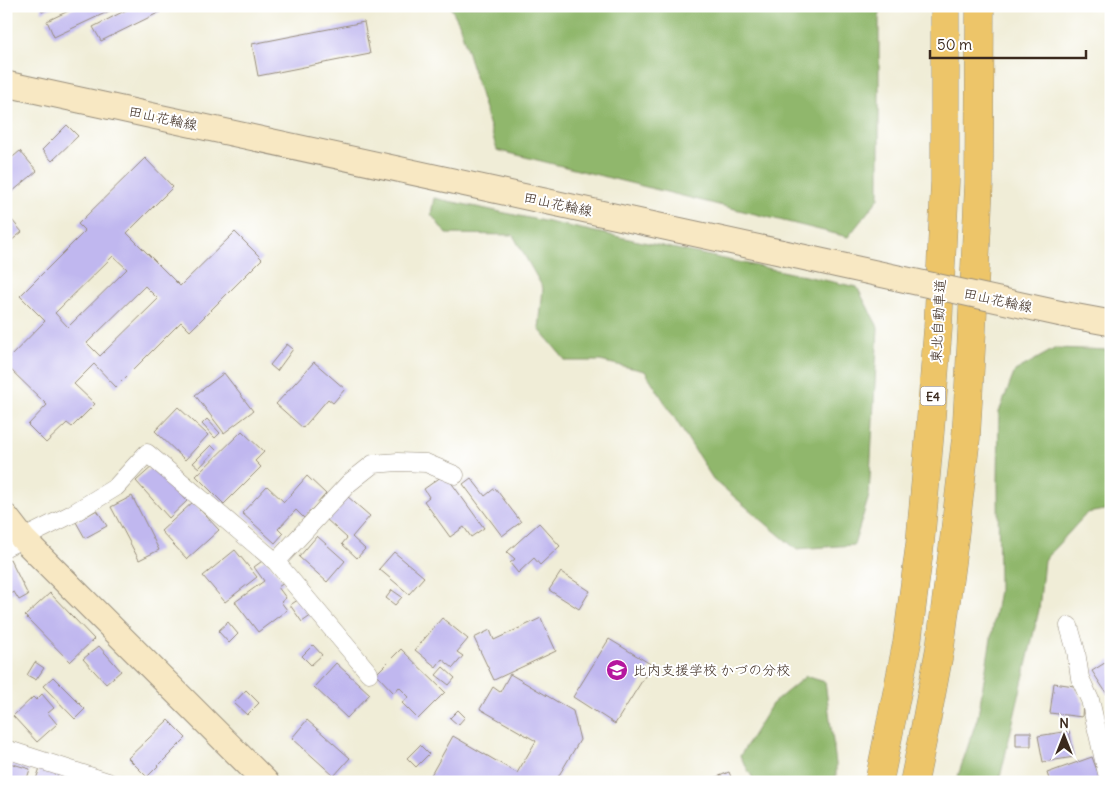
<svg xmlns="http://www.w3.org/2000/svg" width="1117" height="788" font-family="Delius,'Klee One',sans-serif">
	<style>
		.forest { fill: #90b76c; stroke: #667045 }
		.building { fill: #c0b7ef; fill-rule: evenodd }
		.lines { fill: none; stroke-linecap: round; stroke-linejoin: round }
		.street-casing { stroke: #968c7a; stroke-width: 19 }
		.secondary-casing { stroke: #968c7a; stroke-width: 27 }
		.highway-casing { stroke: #968c7a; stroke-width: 29 }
		.street { stroke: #fff; stroke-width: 18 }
		.secondary { stroke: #f8e8c3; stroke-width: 25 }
		.highway { stroke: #edc569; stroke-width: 28 }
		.secondary-bridge-casing { stroke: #968c7a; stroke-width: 27; stroke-linecap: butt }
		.secondary-bridge { stroke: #f8e8c3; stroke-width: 25 }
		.labels { text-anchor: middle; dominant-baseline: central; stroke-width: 4; stroke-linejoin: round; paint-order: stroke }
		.shield { fill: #fff; stroke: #766a62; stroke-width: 1 }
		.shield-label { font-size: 12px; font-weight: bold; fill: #3b2a1e }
		.street-label { font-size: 14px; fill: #3b2a1e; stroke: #fff }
		.poi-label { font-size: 14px; fill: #3b2a1e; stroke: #fff; text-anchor: start }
	</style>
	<rect width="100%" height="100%" fill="#fff"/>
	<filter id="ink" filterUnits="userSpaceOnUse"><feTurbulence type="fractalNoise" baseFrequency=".02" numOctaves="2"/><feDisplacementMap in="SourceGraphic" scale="10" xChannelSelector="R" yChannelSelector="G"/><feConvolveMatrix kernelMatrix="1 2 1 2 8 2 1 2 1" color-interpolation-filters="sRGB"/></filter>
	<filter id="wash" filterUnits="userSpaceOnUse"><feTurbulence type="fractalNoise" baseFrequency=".0096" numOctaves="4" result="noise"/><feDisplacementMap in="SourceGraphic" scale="20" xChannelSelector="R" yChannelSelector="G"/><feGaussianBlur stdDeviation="1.12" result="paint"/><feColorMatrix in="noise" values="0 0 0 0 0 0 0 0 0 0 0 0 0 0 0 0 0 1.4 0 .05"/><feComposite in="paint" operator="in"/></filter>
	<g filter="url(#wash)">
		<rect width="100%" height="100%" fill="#f0edd7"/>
		<path class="forest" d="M450 6H879V198L848 237 497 150 459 23Z
			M434 198 857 287 878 327 869 496 854 545 796 549 713 479 645 371 600 361H566L539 329 543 288 513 235 446 234 431 214Z
			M1056 348 1111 350V509L1087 513 1044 560 1039 610 999 782H956L978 716 999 590 998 483 999 412 1015 371Z
			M806 676 825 682 836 764V782H755L740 756 772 704Z"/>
		<g id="blocks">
			<path class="building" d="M40 6H55L42 12Z
				M79 6H120L54 37 47 21Z
				M134 6H157L160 12 101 41 93 27Z
				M364 22 370 54 258 76 252 44Z
				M67 125 78 136 52 161 42 150Z
				M20 151 37 171 6 197V159L8 161Z
				M145 158 173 187 127 233 180 286 235 232 262 259 190 331 181 322 116 387 94 364 74 384 95 404 72 427 67 423 46 443 28 425 47 405 6 365V361L45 321 20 296 85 231 78 224ZM113 256 127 269 68 327 55 313ZM145 286 158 299 100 356 87 343Z
				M6 213 22 232 6 245Z
				M287 344 293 349 277 371 270 365Z
				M314 362 345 389 333 403 328 399 303 428 276 404Z
				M224 373 253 411 224 433 195 395Z
				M178 407 208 435 185 460 155 431Z
				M207 419 220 433 215 438 202 424Z
				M242 431 264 452 255 461 261 467 224 504 196 476Z
				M211 445 216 450 199 468 193 463Z
				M154 465 187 501 169 518 136 481Z
				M445 474 484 528 471 537 464 527 450 537 424 501 429 497 424 489Z
				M307 476 326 494 304 518 296 510 278 529 283 534 275 543 242 513 267 486 284 502Z
				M471 478 485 496 495 488 521 522 502 536 463 484Z
				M132 496 159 550 139 560 111 507Z
				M347 496 370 516 352 537 365 549 357 558 342 544 347 538 326 519Z
				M193 502 219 530 187 559 161 531Z
				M97 510 107 526 85 538 76 522Z
				M539 523 560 546 540 565 534 558 518 573 510 563 515 559 507 552Z
				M317 536 345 561 327 582 299 557Z
				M235 550 257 577 225 602 203 576Z
				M394 552 424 577 409 594 379 569Z
				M10 559 28 595 19 600 14 592 6 596V561Z
				M265 559 284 583 278 587 286 598 281 602 287 610 258 632 235 602 264 581 254 567Z
				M561 572 590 591 579 609 549 590Z
				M392 590 402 597 395 605 386 598Z
				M50 593 94 639 70 662 25 616Z
				M301 598 312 615 302 622 290 605Z
				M442 618 468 639 457 652 463 656 453 668 442 659 436 667 415 650Z
				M541 618 556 651 494 680 474 638 490 630 494 640Z
				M228 622 238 634 229 643 218 631Z
				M609 639 652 665 615 724 573 697Z
				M313 645 322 655 311 665 302 656Z
				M99 646 121 671 106 684 83 659Z
				M401 649 445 692 418 719 402 703 409 697 399 687 394 693 376 674Z
				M1111 659V691L1107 694 1092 671Z
				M35 662 44 668 36 680 27 675Z
				M336 663 370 694 347 718 314 687Z
				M443 667 455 678 449 685 436 675Z
				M510 674 573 711 580 740 555 782H427L453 736 517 773 536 741 480 709 493 687 500 692Z
				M53 677 85 709 75 719 43 686Z
				M1054 683 1074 686 1083 703 1082 717 1050 713Z
				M246 690 259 703 247 715 234 703Z
				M42 694 54 708 48 713 57 724 37 742 13 716 33 697 36 700Z
				M458 710 465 717 458 725 450 718Z
				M168 720 186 738 147 777 128 758Z
				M307 720 350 758 334 776 292 738Z
				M1069 731 1074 757 1043 762 1038 736Z
				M1016 732H1031V746H1016Z
				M420 745 429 754 416 767 407 758Z
				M1092 757 1100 778 1090 782H1050L1047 773Z
				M6 762 30 769 26 782H6Z
				M40 768 81 782H35Z
				M729 772 733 782H705Z"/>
		</g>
	</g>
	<g filter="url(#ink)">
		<use href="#blocks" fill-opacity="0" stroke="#968c7a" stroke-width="1"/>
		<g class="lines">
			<g class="street-casing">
				<path id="street" d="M6 547 72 514 116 487 147 453 276 562 369 673
					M276 562 349 483 373 464 398 462 426 463 455 475
					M1069 626 1076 651 1080 678 1090 700 1107 773 1111 780
					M6 749 108 782"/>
			</g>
			<g class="secondary-casing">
				<path id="secondary" d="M6 84 784 253
					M1062 314 1111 323
					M6 517 23 539 266 782"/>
			</g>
			<g class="highway-casing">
				<path id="highway" d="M879 782 907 643 920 544 930 431 938 328 945 182V6
					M914 782 925 728 940 648 953 548 966 438 972 331 979 184 980 6"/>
			</g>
			<use href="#street" class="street"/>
			<use href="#secondary" class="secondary"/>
			<use href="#highway" class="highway"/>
			<g class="secondary-bridge-casing">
				<path id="secondary-bridge" d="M784 253 1062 314"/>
			</g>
			<use href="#secondary-bridge" class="secondary-bridge"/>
		</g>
	</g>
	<defs>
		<g id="school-disc" transform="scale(1.125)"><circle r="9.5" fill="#b5179e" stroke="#fff"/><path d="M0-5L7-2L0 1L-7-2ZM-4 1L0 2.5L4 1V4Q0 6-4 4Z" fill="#fff"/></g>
	</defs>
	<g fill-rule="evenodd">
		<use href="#school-disc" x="617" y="670"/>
	</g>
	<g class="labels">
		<rect class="shield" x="920.5" y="386.5" width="25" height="19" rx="4"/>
		<g class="shield-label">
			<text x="933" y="396">E4</text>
		</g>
		<g class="street-label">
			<text transform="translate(163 118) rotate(12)">田山花輪線</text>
			<text transform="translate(558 204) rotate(12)">田山花輪線</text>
			<text transform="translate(998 300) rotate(12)">田山花輪線</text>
			<text transform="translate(938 321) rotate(-87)">東北自動車道</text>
		</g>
		<g class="poi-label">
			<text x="633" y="670">比内支援学校 かづの分校</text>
		</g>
	</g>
	<rect width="1117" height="788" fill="none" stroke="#fff" stroke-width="25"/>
	<g transform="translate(1064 736)" stroke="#ffffff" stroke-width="4" paint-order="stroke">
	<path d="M0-4L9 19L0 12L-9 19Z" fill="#3b2a1e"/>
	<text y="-8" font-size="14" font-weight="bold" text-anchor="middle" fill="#3b2a1e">N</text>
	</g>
	<path d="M930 50v8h156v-8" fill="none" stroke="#3b2a1e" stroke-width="2.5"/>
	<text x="937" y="50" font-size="15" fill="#3b2a1e" stroke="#ffffff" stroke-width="4" paint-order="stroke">50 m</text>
</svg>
